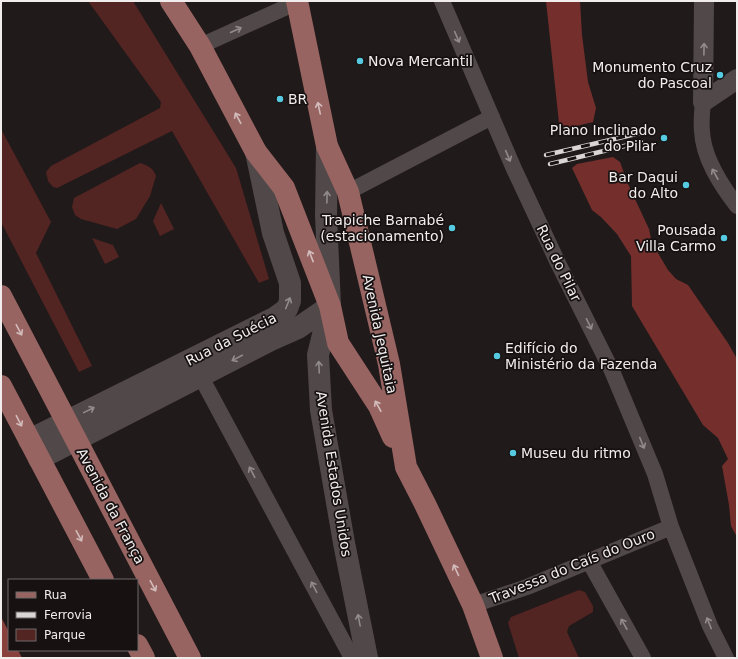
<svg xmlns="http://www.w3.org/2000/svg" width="738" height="659" font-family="'DejaVu Sans',sans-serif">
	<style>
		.green { fill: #522422 }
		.forest { fill: #742f2c }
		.water { fill: #89413e }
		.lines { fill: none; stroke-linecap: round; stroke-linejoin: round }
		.minor { stroke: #514949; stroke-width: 16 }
		.tertiary { stroke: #514949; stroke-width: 20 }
		.secondary { stroke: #514949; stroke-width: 22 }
		.primary { stroke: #986461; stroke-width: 22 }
		.rail-casing { stroke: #dad5d5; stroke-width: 4.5 }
		.rail { stroke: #171111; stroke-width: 3; stroke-dasharray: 9; stroke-linecap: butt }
		.oneway { stroke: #918b8b }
		.oneway2 { stroke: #d2bdbc }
		.poi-dot { fill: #55cae0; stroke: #171111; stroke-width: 1.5 }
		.labels { text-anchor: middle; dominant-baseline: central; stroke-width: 3.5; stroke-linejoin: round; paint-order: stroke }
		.poi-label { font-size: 14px; fill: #f2eded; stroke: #171111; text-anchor: end }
		.street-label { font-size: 14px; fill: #f2eded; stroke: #171111 }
	</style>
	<rect width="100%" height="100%" fill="#211a1a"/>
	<path class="green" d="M88 1H133L236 168 269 279 259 283 172 131 57 188 53 187 48 181 46 172 51 166 160 108 161 102Z
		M1 129 51 222 36 253 92 366 79 372 1 222Z
		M140 163C149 166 153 168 156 176L150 196 136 219 117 229 81 219 75 215 72 207 74 198Z
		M161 203 174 229 160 236 153 221Z
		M92 238 113 245 119 257 105 264Z
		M579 590 585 592 593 606V612L569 626 567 632 579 658H519L508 623 511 617Z"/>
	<path class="forest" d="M546 1H580L582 35 588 82 596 108 593 122 568 128 559 123Z
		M613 157 620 162 628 184 649 229 652 243 668 270 676 279 688 285 728 343 737 359V537L731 526 729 505 722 466 728 459 718 438 703 425 632 306 631 256 617 234 601 217 592 210 572 168 577 164Z"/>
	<path class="water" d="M1 617 9 632V650H18L22 658H1Z"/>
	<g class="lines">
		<path class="minor" d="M442 1 514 169 558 263 612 371 655 474 671 527 710 626 726 658
			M200 46 300 1
			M703 102C702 112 701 121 702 131 703 158 721 185 737 206
			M348 192 492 117
			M201 377 352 658
			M589 561 643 658
			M473 605 527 587 671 527"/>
		<path class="tertiary" d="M703 102 704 1
			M703 102 737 79"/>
		<path class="secondary" d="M327 146 326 215 330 306 318 355 321 410 344 543 367 658
			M29 440 276 317 287 309 290 301V283L273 233 256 152
			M39 459 271 340 298 328 330 306"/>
		<path class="primary" d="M171 1 200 46 256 152 284 188 330 306 338 343 379 406 393 437
			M297 1 327 146 348 192 389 364 406 467 425 504 473 605 492 658
			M1 296 190 658
			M1 386 103 580
			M137 645 144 658"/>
		<g class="rail-casing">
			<path id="rail" d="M546 155 640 133
				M550 164 641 142"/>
		</g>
		<use href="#rail" class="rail"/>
	</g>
	<defs><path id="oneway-shaft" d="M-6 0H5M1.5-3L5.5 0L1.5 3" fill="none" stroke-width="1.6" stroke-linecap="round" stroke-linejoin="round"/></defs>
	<g class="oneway">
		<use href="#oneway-shaft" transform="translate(236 30) rotate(-24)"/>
		<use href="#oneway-shaft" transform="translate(457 37) rotate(67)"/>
		<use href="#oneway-shaft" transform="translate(704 49) rotate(-89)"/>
		<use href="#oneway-shaft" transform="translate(508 156) rotate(67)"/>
		<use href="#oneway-shaft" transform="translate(715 174) rotate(-119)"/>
		<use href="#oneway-shaft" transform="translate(327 197) rotate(-89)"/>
		<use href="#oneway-shaft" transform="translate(288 303) rotate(-68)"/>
		<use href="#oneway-shaft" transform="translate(589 324) rotate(64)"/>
		<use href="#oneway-shaft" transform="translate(237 358) rotate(152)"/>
		<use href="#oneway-shaft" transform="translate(319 367) rotate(-93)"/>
		<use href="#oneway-shaft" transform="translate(89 410) rotate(-26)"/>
		<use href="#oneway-shaft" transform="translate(642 443) rotate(68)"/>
		<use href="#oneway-shaft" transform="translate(252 472) rotate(-118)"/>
		<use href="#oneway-shaft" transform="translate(314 587) rotate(-118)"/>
		<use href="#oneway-shaft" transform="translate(359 620) rotate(-101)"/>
		<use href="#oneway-shaft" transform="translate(709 623) rotate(-112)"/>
		<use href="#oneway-shaft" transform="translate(624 624) rotate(-119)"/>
	</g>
	<g class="oneway2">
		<use href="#oneway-shaft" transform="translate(319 108) rotate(-102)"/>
		<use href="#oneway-shaft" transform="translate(238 118) rotate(-118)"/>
		<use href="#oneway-shaft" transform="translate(311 256) rotate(-111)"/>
		<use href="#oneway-shaft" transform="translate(19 330) rotate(62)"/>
		<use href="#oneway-shaft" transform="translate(378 406) rotate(-119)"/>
		<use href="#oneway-shaft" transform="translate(19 421) rotate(63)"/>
		<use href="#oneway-shaft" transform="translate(79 536) rotate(62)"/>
		<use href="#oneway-shaft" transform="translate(456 570) rotate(-115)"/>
		<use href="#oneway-shaft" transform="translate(153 586) rotate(62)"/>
	</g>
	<g class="poi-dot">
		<circle cx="360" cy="61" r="4"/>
		<circle cx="720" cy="75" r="4"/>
		<circle cx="280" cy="99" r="4"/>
		<circle cx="664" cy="138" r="4"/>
		<circle cx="686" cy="185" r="4"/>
		<circle cx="452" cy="228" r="4"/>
		<circle cx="724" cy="238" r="4"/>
		<circle cx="497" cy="356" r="4"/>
		<circle cx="513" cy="453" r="4"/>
	</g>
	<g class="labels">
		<g class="poi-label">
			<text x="368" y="61" text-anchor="start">Nova Mercantil</text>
			<text x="712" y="67">Monumento Cruz<tspan x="712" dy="16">do Pascoal</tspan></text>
			<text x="288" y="99" text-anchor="start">BR</text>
			<text x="656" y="130">Plano Inclinado<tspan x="656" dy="16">do Pilar</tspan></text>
			<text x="678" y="177">Bar Daqui<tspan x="678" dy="16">do Alto</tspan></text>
			<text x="444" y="220">Trapiche Barnabé<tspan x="444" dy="16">(estacionamento)</tspan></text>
			<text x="716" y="230">Pousada<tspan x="716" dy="16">Villa Carmo</tspan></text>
			<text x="505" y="348" text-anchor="start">Edifício do<tspan x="505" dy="16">Ministério da Fazenda</tspan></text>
			<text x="521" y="453" text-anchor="start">Museu du ritmo</text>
		</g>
		<g class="street-label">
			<text transform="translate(559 263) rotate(64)">Rua do Pilar</text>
			<text transform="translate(380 334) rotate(78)">Avenida Jequitaia</text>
			<text transform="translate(231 339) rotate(-27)">Rua da Suécia</text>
			<text transform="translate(334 474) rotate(81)">Avenida Estados Unidos</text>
			<text transform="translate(111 506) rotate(62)">Avenida da França</text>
			<text transform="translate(572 566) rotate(-22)">Travessa do Caís do Ouro</text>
		</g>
	</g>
	<rect width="738" height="659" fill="none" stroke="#f2eded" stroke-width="4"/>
	<rect x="8" y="579" width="130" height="72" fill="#171111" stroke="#6f6969"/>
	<rect x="16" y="592" width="20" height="6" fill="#986461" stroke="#6f6969"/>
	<text x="44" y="599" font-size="12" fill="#f2eded">Rua</text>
	<rect x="16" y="612" width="20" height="6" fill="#dad5d5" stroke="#6f6969"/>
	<text x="44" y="619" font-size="12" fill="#f2eded">Ferrovia</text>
	<rect x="16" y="629" width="20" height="12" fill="#522422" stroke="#6f6969"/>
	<text x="44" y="639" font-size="12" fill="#f2eded">Parque</text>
</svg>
